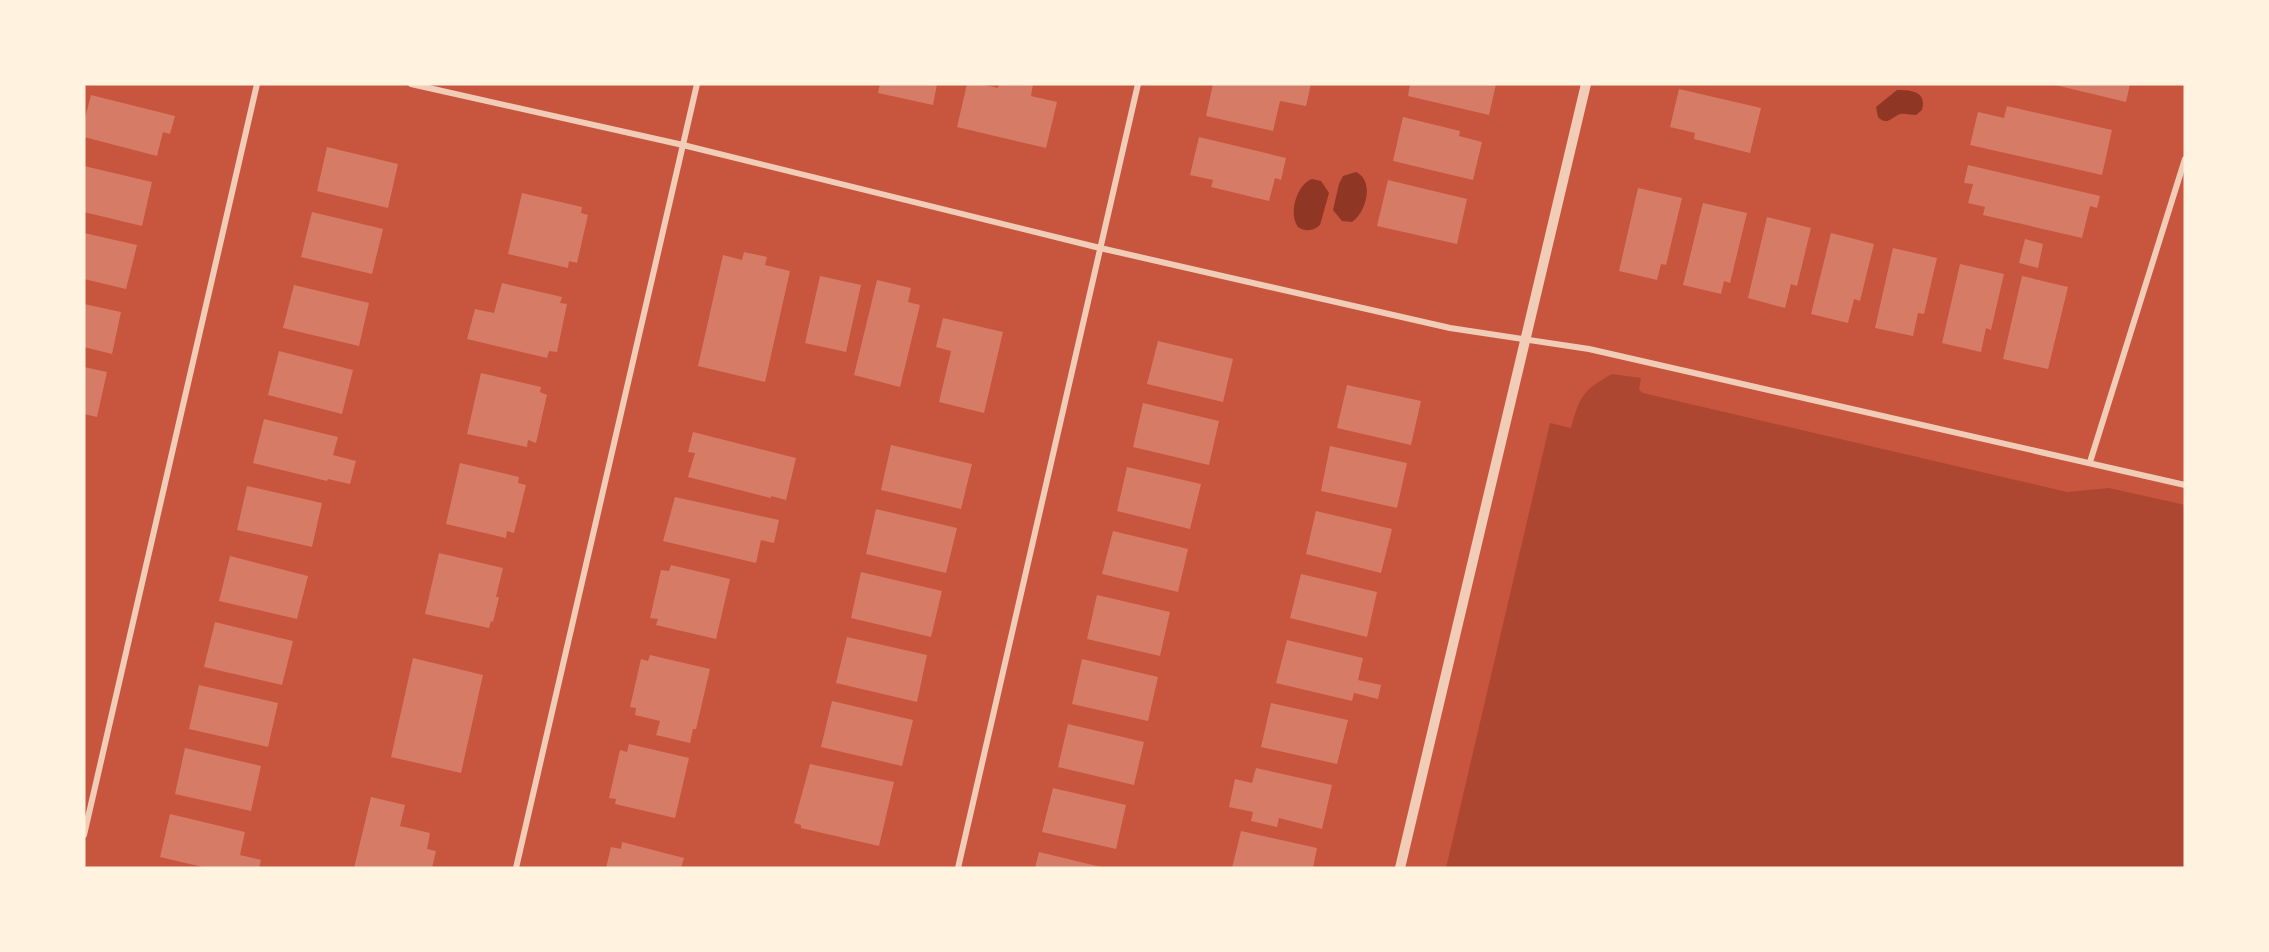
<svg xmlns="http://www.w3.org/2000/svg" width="2269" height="952" font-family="Helvetica,sans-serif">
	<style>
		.green { fill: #ae4732 }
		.water { fill: #8f3625 }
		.building { fill: #d67c66 }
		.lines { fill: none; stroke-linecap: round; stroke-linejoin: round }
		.minor { stroke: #f1ccb7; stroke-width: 6 }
		.tertiary { stroke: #f1ccb7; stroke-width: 10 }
	</style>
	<rect width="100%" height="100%" fill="#c8553d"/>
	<path class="green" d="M1612 374 1641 378 1639 390 1643 393 2067 492 2109 488 2185 505V868H1446L1550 423 1571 428C1580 396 1582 391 1612 374Z"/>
	<path class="water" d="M1897 90C1911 90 1927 91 1922 110L1916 115C1911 115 1904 113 1900 114 1890 118 1888 126 1878 117L1876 107Z
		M1356 172C1375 181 1366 213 1352 222L1342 221 1333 210 1339 184 1343 176Z
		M1312 179 1321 181 1329 193 1320 225C1313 231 1306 232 1298 227 1288 214 1297 184 1312 179Z"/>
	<path class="building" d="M880 84H937L933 105 878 93Z
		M967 84H981L998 88 999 84H1033L1031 96 1057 102 1046 148 957 127Z
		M1213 84H1311L1306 106 1280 101 1273 131 1206 116Z
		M1410 84H1496L1489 115 1408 96Z
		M2051 84H2130L2126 102Z
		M1679 89 1761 108 1750 153 1694 139 1695 133 1670 127Z
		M91 95 175 116 170 134 163 132 157 156 84 137V122Z
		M2007 106 2112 130 2102 175 1970 145 1978 112 2004 118Z
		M1403 117 1460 131 1459 136 1482 142 1473 180 1393 161Z
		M1199 137 1286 158 1281 180 1275 178 1269 201 1211 187 1213 180 1190 175Z
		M327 147 398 164 388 208 317 191Z
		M1968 165 2100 196 2097 208 2090 206 2082 238 1983 215 1985 207 1968 203 1973 184 1964 183Z
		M84 166 152 182 142 226 84 212Z
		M1388 180 1467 199 1457 244 1377 226Z
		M1638 188 1682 198 1666 265 1661 264 1657 280 1619 271Z
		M522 193 582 207 581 213 588 215 577 263 569 261 568 268 508 254Z
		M1703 203 1747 213 1730 283 1724 281 1721 294 1683 285Z
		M312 212 383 229 372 274 301 257Z
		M1767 217 1811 228 1797 286 1791 284 1785 308 1748 298Z
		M84 233 137 245 126 289 84 279Z
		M1831 233 1874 244 1860 301 1854 299 1848 323 1811 314Z
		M2025 239 2043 244 2038 268 2019 263Z
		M1893 248 1937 258 1924 314 1918 313 1913 336 1875 328Z
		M744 252 767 257 765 265 790 271 765 382 698 366 723 255 742 260Z
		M1960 264 2004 274 1991 330 1986 328 1981 352 1942 343Z
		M820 276 861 285 846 352 805 343Z
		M2022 276 2068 287 2048 369 2003 359Z
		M877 280 911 288 908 302 920 305 900 387 854 375Z
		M502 283 562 297 560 303 567 304 557 352 549 351 547 358 467 339 475 309 494 313Z
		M294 285 369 303 359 346 283 328Z
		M84 304 121 312 112 354 84 347Z
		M943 318 1003 332 984 413 939 402 951 351 936 347Z
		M1158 341 1233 359 1223 402 1147 384Z
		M279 351 353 370 342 414 268 395Z
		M84 367 107 372 97 417 84 414Z
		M481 373 541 387 540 392 547 395 536 443 528 440 527 447 467 434Z
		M1347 385 1421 401 1411 445 1337 428Z
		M1143 403 1219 421 1209 465 1133 447Z
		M264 419 338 437 333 455 356 461 350 484 328 479 327 481 253 463Z
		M693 432 796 458 786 500 771 496V498L688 477 695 453 688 452Z
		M891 445 972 464 961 509 881 490Z
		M1330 446 1407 463 1397 508 1321 491Z
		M460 463 519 477 518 483 526 485 514 533 507 531 506 538 446 524Z
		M1127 467 1201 484 1190 529 1117 511Z
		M247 486 322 503 312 547 237 530Z
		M675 497 779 520 774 543 761 540 756 563 663 541Z
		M876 509 957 528 946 573 866 554Z
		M1316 511 1392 529 1381 573 1306 554Z
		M1113 531 1188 549 1178 592 1102 574Z
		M439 553 503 568 496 597H499L493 622 491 621 489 628 425 614Z
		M230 556 308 576 297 619 219 601Z
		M671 565 730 579 716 639 656 625 658 619 650 618 661 570 669 571Z
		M861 572 942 591 931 637 851 618Z
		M1301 574 1377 592 1367 637 1290 618Z
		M1097 595 1170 612 1160 656 1087 639Z
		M215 622 293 641 282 685 204 667Z
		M847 637 927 655 917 702 836 683Z
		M1287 640 1363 658 1358 680 1381 685 1378 699 1354 693 1352 701 1276 683Z
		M650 655 710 669 696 729H693L690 743 656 735 660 721 635 715 636 708 630 707 641 659 648 661Z
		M413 658 483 675 461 773 391 757Z
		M1082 659 1158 677 1148 721 1072 704Z
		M199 685 278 703 268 747 189 729Z
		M832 701 913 720 902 766 821 747Z
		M1271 703 1348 720 1337 764 1261 747Z
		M1068 724 1144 742 1134 785 1058 767Z
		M629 744 689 758 675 818 615 804 616 799 609 798 620 750 627 752Z
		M185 748 261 766 251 811 175 794Z
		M810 764 894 782 879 846 801 828V825L794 823Z
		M1256 768 1332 785 1322 829 1279 818 1277 827 1251 821 1253 812 1229 807 1235 779 1252 783Z
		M1053 788 1126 805 1116 849 1042 832Z
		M371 797 405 805 400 826 430 833 427 849 436 851 432 868H354Z
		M170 814 245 832 240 855 261 860 259 868H207L160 857Z
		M1241 831 1317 848 1313 868H1232Z
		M622 842 684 858 681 868H606L611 847 621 849Z
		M1039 852 1101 867V868H1035Z"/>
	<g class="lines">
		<path class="minor" d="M411 84 683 145 1100 248 1450 328 1589 349 2185 485
			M2090 462 2185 159
			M84 835 257 84
			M516 868 697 84
			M958 868 1138 84"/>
		<path class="tertiary" d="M1400 868 1586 84"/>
	</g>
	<rect width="2269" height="952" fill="none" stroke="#fff3e0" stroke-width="171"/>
</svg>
